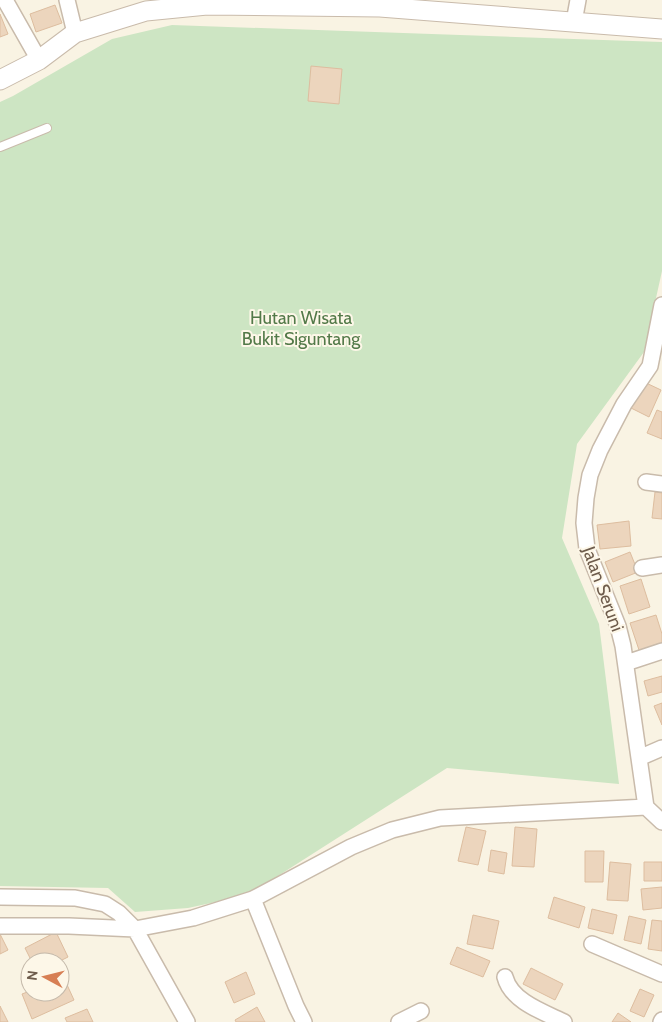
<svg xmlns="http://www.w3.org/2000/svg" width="662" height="1022" font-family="Cabin,sans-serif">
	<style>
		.green { fill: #cde5c3 }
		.building { fill: #ecd5bd; stroke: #ddbd9f }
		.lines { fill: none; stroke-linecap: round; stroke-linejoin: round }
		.service-casing { stroke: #c9bbab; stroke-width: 10 }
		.minor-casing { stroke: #c9bbab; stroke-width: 18 }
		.tertiary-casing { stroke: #c9bbab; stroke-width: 21 }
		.service { stroke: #fff; stroke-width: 8 }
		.minor { stroke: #fff; stroke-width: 15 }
		.tertiary { stroke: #fff; stroke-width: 19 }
		.labels { text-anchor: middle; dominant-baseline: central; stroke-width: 4; stroke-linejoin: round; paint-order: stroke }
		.park-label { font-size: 18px; fill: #527948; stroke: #fdf7e8 }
		.street-label { font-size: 18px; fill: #6e5c4c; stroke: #fdf7e8 }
	</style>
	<rect width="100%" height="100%" fill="#f9f3e3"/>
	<path class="green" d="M172 25 662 42V271L644 352 577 444 562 538 599 624 619 784 447 768 248 895 188 908 135 912 108 888 0 886V102L13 96 112 39Z"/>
	<path class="building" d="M55 5 62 23 36 32 30 14Z
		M0 14 8 34 0 37Z
		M311 66 342 69 339 104 308 101Z
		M644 382 661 390 649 417 631 408Z
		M657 410 662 412V439L647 433Z
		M655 492 662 493V519L652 518Z
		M629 521 631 546 600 549 597 525Z
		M630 552 638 572 613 582 605 562Z
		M641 579 650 607 629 614 620 586Z
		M656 615 662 634V646L640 653 630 623Z
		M662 676V692L648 696 644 681Z
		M662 703V725L654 706Z
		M466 827 486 831 478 865 458 861Z
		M515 827 537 829 534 867 512 866Z
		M491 850 507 853 504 874 488 871Z
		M585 851H604L603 882H585Z
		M610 862 631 864 628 901 607 900Z
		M644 862H662V881H644Z
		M662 887V908L643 910 641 889Z
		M554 897 585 907 579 928 548 918Z
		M592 909 617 915 613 934 588 928Z
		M473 915 499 921 493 949 467 944Z
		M629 916 646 920 641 944 624 940Z
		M652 920 662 921V951L648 949Z
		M56 932 68 957 58 962H32L25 948Z
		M0 934 8 950 0 954Z
		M457 947 490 961 483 977 450 964Z
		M531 968 563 984 555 1000 523 984Z
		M246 972 255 994 234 1003 225 982Z
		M63 976 74 1000 32 1019 22 994 30 991V992H60V977Z
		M640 989 654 995 644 1017 630 1011Z
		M0 1006 8 1022H0Z
		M257 1007 265 1022H236L235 1020Z
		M87 1009 93 1022H67L65 1018Z
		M618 1013 631 1022H612Z"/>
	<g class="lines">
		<g class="service-casing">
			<path id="service" d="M0 147 47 128"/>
		</g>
		<g class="minor-casing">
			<path id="minor" d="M5 0 39 60
				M67 0 75 33
				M574 22 578 0
				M662 305 650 366 624 404 600 450 590 475 586 498 584 523 587 549 618 626 623 646 646 807 662 822
				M646 482 662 484
				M642 568 662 565
				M626 663 662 651
				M639 758 662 748
				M0 897 75 898 105 904 119 913 135 929 187 1022
				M253 899 296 1006 304 1022
				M0 926H69L135 929 193 918 253 899 351 847 392 830 440 818 646 807
				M592 944 662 974
				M505 977C511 1001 543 1012 564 1022
				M399 1022 421 1011
				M661 1022 662 1020"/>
		</g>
		<g class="tertiary-casing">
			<path id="tertiary" d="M0 80 39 60 75 33 146 11 207 5 380 7 662 29"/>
		</g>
		<use href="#service" class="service"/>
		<use href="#minor" class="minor"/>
		<use href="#tertiary" class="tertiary"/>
	</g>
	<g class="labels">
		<g class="park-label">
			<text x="301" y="318">Hutan Wisata<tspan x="301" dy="21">Bukit Siguntang</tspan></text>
		</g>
		<g class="street-label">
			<text transform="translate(603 589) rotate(70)">Jalan Seruni</text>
		</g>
	</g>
	<g transform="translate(45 977) rotate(277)"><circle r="24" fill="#fdf7e8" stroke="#c4b9aa"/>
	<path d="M0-4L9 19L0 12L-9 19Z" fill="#d77f54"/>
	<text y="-8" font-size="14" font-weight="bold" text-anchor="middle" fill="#6e5c4c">N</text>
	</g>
</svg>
